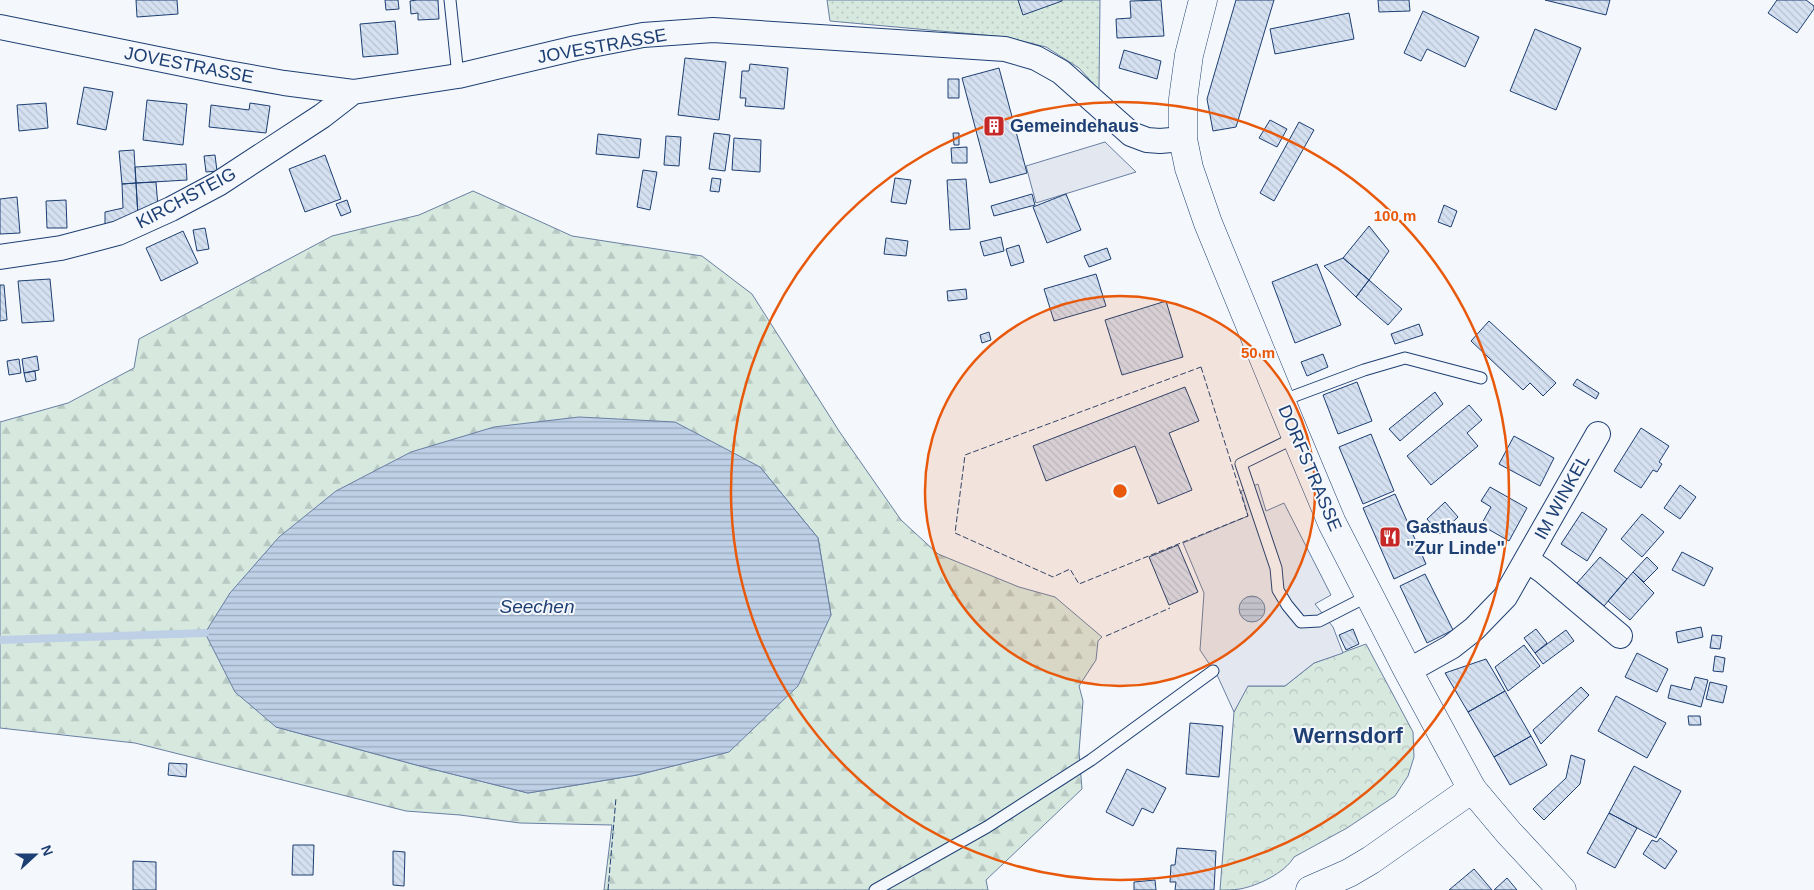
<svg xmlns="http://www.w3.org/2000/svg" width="1814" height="890" font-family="Arial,sans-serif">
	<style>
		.grass { fill: url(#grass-dots); stroke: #687fa3 }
		.forest { fill: url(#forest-firs); stroke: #687fa3; fill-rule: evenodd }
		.park { fill: url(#park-crowns); stroke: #687fa3 }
		.parking { fill: #e3e8f0; stroke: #687fa3 }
		.water { fill: url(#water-rules); stroke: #687fa3 }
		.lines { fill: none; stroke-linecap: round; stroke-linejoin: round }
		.stream { stroke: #bed0e5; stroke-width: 8 }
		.building { fill: url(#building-back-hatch); stroke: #1d3f73 }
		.service-casing { stroke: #1d3f73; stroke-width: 13 }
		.minor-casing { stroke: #1d3f73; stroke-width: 26 }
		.tertiary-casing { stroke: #1d3f73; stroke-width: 29 }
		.secondary-casing { stroke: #1d3f73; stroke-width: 29 }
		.service { stroke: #f4f7fb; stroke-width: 11 }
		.minor { stroke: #f4f7fb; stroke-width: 24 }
		.tertiary { stroke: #f4f7fb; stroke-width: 28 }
		.secondary { stroke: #f4f7fb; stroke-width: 28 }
		.fence { stroke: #1d3f73; stroke-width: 1; stroke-dasharray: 6 2.5; stroke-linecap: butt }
		.ring { fill: none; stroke: #e8590c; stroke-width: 2.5 }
		.labels { text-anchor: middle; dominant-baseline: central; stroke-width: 4; stroke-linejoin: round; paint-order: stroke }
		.street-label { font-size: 18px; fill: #1d3f73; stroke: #f4f7fb }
		.poi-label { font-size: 18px; font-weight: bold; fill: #1d3f73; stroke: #f4f7fb; text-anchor: start }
		.water-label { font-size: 19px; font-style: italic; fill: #1d3f73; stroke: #f4f7fb }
		.district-label { font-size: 22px; font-weight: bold; fill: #1d3f73; stroke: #f4f7fb }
		.centre { fill: #e8590c; stroke: #f4f7fb; stroke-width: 2.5 }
		.ring-label { font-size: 15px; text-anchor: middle; font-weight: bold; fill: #e8590c; stroke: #f4f7fb; stroke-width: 4; stroke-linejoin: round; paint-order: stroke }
	</style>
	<defs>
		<pattern id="grass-dots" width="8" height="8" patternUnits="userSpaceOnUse" patternTransform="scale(1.25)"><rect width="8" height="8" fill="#d7e8df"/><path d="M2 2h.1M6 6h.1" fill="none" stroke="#b8c8c3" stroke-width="1.8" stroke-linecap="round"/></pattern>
		<pattern id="forest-firs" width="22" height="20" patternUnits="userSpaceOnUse" patternTransform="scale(1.25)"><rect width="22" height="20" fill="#d7e8df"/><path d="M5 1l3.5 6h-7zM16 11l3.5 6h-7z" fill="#b8c8c3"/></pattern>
		<pattern id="park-crowns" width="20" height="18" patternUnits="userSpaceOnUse" patternTransform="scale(1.25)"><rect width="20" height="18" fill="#d7e8df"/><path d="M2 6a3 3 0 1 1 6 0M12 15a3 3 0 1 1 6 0" fill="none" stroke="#b8c8c3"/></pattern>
		<pattern id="water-rules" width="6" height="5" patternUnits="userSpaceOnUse" patternTransform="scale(1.25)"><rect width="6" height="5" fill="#bed0e5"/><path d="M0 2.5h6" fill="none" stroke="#9aaabe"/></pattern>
		<pattern id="building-back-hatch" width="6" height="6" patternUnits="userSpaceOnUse" patternTransform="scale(1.25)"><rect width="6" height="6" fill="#d5e0f0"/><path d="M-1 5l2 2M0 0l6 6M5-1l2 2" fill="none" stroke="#b6c1d1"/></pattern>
	</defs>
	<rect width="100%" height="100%" fill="#f4f7fb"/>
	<path class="grass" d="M827 0H1100L1099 90 1079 68 1046 47 1006 37 830 21Z"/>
	<path class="forest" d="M473 191 572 236 702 256 752 294 839 431 901 520 938 554 1019 587 1055 597 1102 637 1098 641 1096 660 1079 686 1083 701 1079 752 1082 789 986 880 988 890H604L612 825 520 823 460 815 406 811 135 743 0 728V422L68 403 134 368 139 339 332 236 419 215ZM760 467 818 538 831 615 728 752 637 775 528 793 420 766 276 727Z"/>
	<path class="park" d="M1366 644 1413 732 1414 757 1408 776 1395 796 1347 828 1294 857C1285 873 1257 886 1240 889 1233 890 1226 890 1220 890L1234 712 1247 686H1285L1314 663Z"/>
	<path class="parking" d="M1105 142 1136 172 1036 203 1026 166Z
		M1258 484 1266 511 1284 503 1331 595 1315 604 1333 627 1343 653 1314 663 1285 686H1248L1234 712 1218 677 1200 650 1204 593 1183 543 1248 516 1241 491Z"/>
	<path class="water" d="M579 417 675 422 760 467 818 538 831 615 798 686 729 752 637 775 528 793 420 766 276 727 235 692 205 633 230 593 279 537 336 491 411 452 494 427Z
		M1239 609a13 13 0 1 1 26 0a13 13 0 1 1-26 0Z"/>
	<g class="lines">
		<path class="stream" d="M0 640 205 633"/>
	</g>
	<path class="building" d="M136 0H177L178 14 137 17Z
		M385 0H398L399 9 386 10Z
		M417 0H438L439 19 418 20V13L411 14 410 1Z
		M1018 0H1062V1L1023 15Z
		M1161 0 1164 36 1117 38 1116 19 1131 18 1130 1Z
		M1236 0H1274L1236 127 1213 131 1207 99Z
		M1378 0H1409L1410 11 1379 12Z
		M1545 0H1610L1606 15Z
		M1777 0H1806L1814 6V9L1797 33 1768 13Z
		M1423 11 1479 37 1465 67 1427 49 1421 61 1404 53Z
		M1349 13 1354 39 1275 54 1270 29Z
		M395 21 398 54 363 57 360 24Z
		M1535 29 1581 48 1556 110 1510 91Z
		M1124 50 1161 61 1157 79 1119 68Z
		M685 58 726 62 719 120 678 115Z
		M750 64 788 68 784 109 745 106 746 98H740L742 71H749Z
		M999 68 1027 173 990 183 962 78Z
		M948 79H959V98H948Z
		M84 87 113 92 106 130 77 124Z
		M147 100 187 104 183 145 143 140Z
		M46 103 48 128 19 131 17 105Z
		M250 103 270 106 266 133 209 127 211 105 249 110Z
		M1270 120 1287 129 1277 147 1259 138Z
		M1299 122 1314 130 1274 201 1260 193Z
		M714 133 730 135 725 171 709 169Z
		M953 133H959V145H954Z
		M598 134 641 139 639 158 596 154Z
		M666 136 681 137 679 166 664 165Z
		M734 138 761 140 760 172 732 170Z
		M967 147V163H952L951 148Z
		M134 150 136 183 122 184 119 151Z
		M215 155 217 171 206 172 204 156Z
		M325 155 341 199 305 212 289 169Z
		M186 164 187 180 136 183 135 167Z
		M643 170 657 172 650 210 637 207Z
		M712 178 721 179 719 192 710 191Z
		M895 178 911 180 906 204 891 202Z
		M966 179 970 229 950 230 947 180Z
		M156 182 158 207 138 216 136 183Z
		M136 183 138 216 105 228V212L123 208 122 184Z
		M1032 194 1035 205 994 216 991 206Z
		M1066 194 1081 230 1047 243 1033 207Z
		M17 197 20 233 0 234V199Z
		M66 200 67 228H47L46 201Z
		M347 200 351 212 341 216 336 204Z
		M1444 205 1457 211 1451 227 1438 222Z
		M1369 226 1389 251 1369 280 1343 258Z
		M205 228 209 249 197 251 193 230Z
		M183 231 198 263 161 281 146 248Z
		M1001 237 1004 251 984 256 980 242Z
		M886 238 908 241 906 256 884 254Z
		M1019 245 1024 262 1011 266 1006 249Z
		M1107 248 1111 259 1089 267 1084 256Z
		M1343 258 1369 280 1356 297 1324 266Z
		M1317 264 1341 325 1295 343 1272 282Z
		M1096 274 1106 306 1054 321 1044 289Z
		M50 279 54 321 22 323 18 281Z
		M1369 280 1402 309 1388 325 1356 297Z
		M0 285H4L7 320 0 321Z
		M966 289 967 299 948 301 947 291Z
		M1166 301 1183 357 1122 375 1105 320Z
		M1489 321 1556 383 1543 396 1530 383 1523 390 1471 341Z
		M1419 324 1423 335 1395 344 1391 334Z
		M989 332 991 340 982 343 980 335Z
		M1323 354 1328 367 1307 376 1301 362Z
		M37 356 39 370 24 373 22 359Z
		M19 359 21 373 9 375 7 361Z
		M35 371 36 380 26 382 24 373Z
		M1577 379 1599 393 1596 399 1573 385Z
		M1357 382 1372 421 1338 434 1323 395Z
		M1185 387 1199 421 1169 433 1192 490 1158 504 1135 446 1046 481 1033 446Z
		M1435 392 1443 404 1400 441 1389 429Z
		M1469 405 1482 420 1467 433 1478 446 1431 485 1407 456Z
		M1641 428 1669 446 1659 462 1662 464 1657 472 1653 470 1641 488 1614 471Z
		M1371 434 1394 491 1363 504 1339 447Z
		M1514 436 1554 458 1540 486 1499 464Z
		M1680 485 1696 497 1680 519 1664 508Z
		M1490 487 1527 508 1509 541 1481 525 1491 507 1481 501Z
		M1395 494 1426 564 1394 579 1363 508Z
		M1445 502 1458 517 1440 534 1427 519Z
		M1582 512 1607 529 1587 561 1561 544Z
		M1642 514 1664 532 1642 557 1621 539Z
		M1178 545 1198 592 1169 605 1149 557Z
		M1682 552 1713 568 1704 586 1672 570Z
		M1600 557 1627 579 1604 606 1577 583Z
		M1647 557 1658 568 1644 582 1633 572Z
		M1633 572 1654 593 1630 620 1608 601Z
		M1425 574 1453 630 1427 643 1400 586Z
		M1701 627 1703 637 1678 643 1676 632Z
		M1353 629 1359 644 1346 650 1339 635Z
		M1536 629 1547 643 1535 653 1524 638Z
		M1566 630 1574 641 1543 664 1535 653Z
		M1712 635 1722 636 1720 649 1710 648Z
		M1524 645 1540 666 1508 691 1495 667Z
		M1637 653 1668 669 1657 692 1625 677Z
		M1715 656 1725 658 1723 672 1713 671Z
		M1486 659 1505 691 1468 712 1445 673Z
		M1695 677 1708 680 1701 707 1668 698 1671 685 1691 690Z
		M1710 682 1727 686 1723 703 1706 699Z
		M1581 687 1589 695 1541 744 1533 730Z
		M1505 691 1531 736 1494 757 1468 712Z
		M1616 696 1666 723 1647 758 1598 731Z
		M1688 716H1700L1701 725H1689Z
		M1190 723 1223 726 1219 777 1186 774Z
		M1531 736 1547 765 1510 785 1494 757Z
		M1571 755 1585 760 1580 784 1544 820 1533 809 1566 778Z
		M169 763 187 764 186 777 168 775Z
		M1634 766 1681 791 1656 838 1609 813Z
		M1127 769 1166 788 1153 813 1142 808 1133 826 1106 812Z
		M1609 813 1637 828 1615 868 1587 853Z
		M1660 838 1677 851 1665 869 1643 854 1652 840 1657 842Z
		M293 845H314L313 875H292Z
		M1177 848 1216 851 1214 890H1175L1176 882H1170L1171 865H1175Z
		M393 851 405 852 404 886 393 885Z
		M133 861 156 862V890H133Z
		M1474 869 1492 890H1449Z
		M1507 878 1517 890H1494Z
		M1155 880 1156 890H1134V882Z"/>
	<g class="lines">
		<g class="service-casing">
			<path id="service" d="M450 0 458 76
				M1281 401 1364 370 1405 358 1481 378
				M1296 437 1241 464 1276 568 1278 590 1287 605 1301 622 1319 621 1368 596
				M875 890 987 827 1091 760 1213 671"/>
		</g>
		<g class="minor-casing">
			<path id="minor" d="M0 27 222 72 284 83 353 92 458 76 576 48 643 35 713 30 1005 49 1036 58 1061 72 1131 134 1147 140 1160 141 1183 139
				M0 257 61 248 118 233 171 209 218 184 322 116 353 92
				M1527 560 1543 571 1620 636
				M1408 671 1451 647 1474 629 1505 597 1598 434"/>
		</g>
		<g class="tertiary-casing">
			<path id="tertiary" d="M1203 0 1189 55 1183 99V139L1189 168 1208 223 1296 437 1332 523 1407 669 1472 789"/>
		</g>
		<g class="secondary-casing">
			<path id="secondary" d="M1310 890 1349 873 1371 860 1472 789 1509 833 1562 890"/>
		</g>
		<use href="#service" class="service"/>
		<use href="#minor" class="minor"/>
		<use href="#tertiary" class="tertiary"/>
		<use href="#secondary" class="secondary"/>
		<path class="fence" d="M1201 367 1248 516 1079 584 1070 569 1053 577 955 533 965 455Z
			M1106 636 1170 608
			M608 890 616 798"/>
	</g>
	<circle cx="1120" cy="491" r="195" fill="#e8590c" fill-opacity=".12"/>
	<g class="ring">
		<circle cx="1120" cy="491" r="195"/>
		<circle cx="1120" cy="491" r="389"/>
	</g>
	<defs>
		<g id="building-square" transform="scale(1.125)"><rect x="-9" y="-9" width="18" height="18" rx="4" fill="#c62828" stroke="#f4f7fb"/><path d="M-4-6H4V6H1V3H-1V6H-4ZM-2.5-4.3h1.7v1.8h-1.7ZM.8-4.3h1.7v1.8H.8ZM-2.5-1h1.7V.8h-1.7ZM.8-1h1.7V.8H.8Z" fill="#fff"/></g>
		<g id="restaurant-square" transform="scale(1.125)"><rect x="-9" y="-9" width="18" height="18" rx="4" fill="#c62828" stroke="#f4f7fb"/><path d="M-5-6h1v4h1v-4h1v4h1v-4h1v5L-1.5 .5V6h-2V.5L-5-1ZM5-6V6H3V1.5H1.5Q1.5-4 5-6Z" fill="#fff"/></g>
	</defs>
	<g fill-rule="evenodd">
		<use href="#building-square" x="994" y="126"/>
		<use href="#restaurant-square" x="1390" y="537"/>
	</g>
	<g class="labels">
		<g class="street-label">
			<text transform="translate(602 46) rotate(-10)">JOVESTRASSE</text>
			<text transform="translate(189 65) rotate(11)">JOVESTRASSE</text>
			<text transform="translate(186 198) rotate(-28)">KIRCHSTEIG</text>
			<text transform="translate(1310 468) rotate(67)">DORFSTRASSE</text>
			<text transform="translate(1562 497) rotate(-61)">IM WINKEL</text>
		</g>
		<g class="poi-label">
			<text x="1010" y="126">Gemeindehaus</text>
			<text x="1406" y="527">Gasthaus<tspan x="1406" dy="21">"Zur Linde"</tspan></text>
		</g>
		<g class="water-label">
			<text x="537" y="606">Seechen</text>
		</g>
		<g class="district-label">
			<text x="1348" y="735">Wernsdorf</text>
		</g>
	</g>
	<circle cx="1120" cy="491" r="8" class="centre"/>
	<g class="ring-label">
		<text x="1395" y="221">100 m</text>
		<text x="1258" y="358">50 m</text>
	</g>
	<g transform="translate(35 855) rotate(69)" stroke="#f4f7fb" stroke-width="4" paint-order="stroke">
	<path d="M0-4L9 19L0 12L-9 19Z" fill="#1d3f73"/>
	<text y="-8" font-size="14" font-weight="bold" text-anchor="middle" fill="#1d3f73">N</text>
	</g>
</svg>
